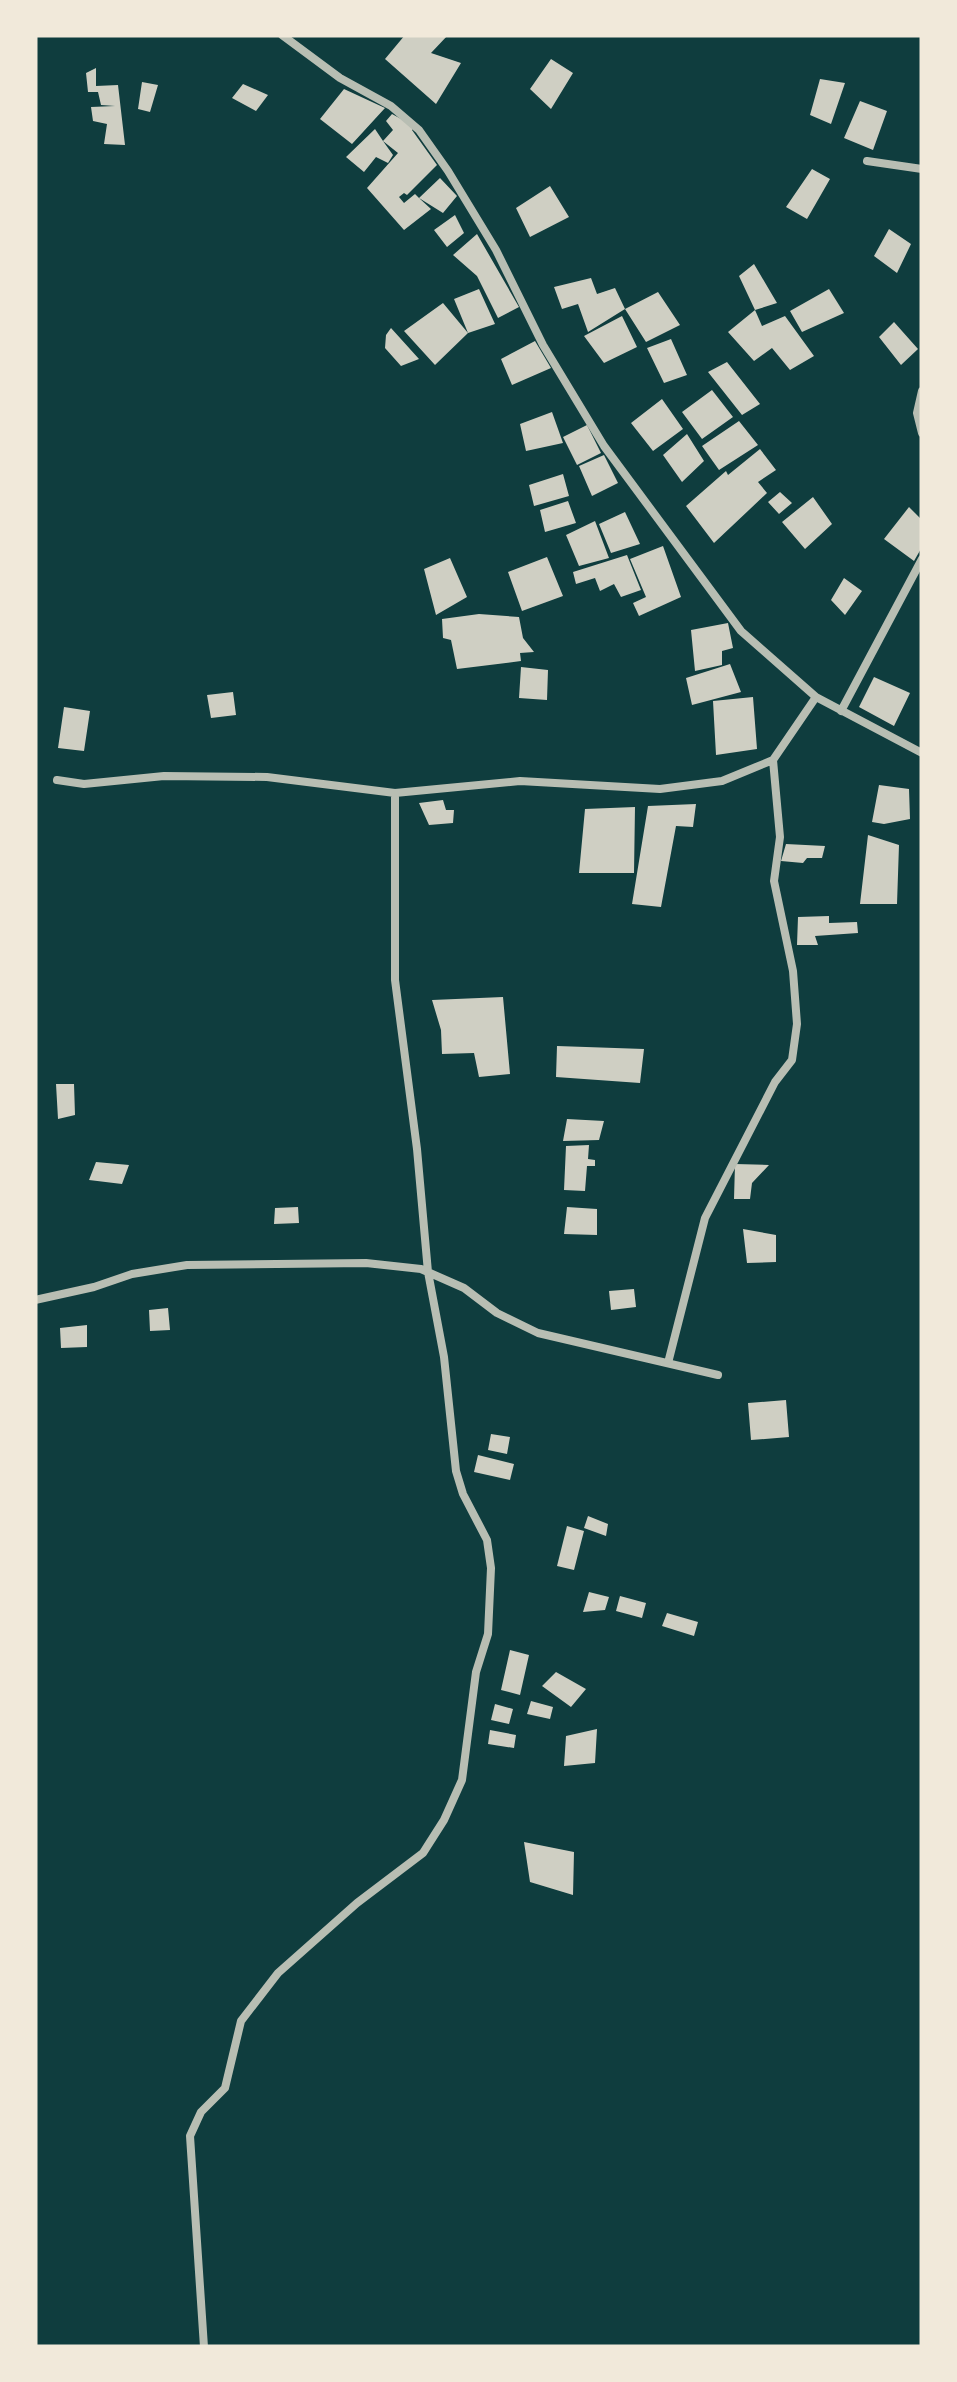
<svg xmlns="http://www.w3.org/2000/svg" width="957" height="2382" font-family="Commissioner,sans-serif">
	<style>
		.building { fill: #cfcfc3 }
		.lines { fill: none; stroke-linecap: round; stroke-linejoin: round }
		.minor { stroke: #b8beb3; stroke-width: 8 }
	</style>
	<rect width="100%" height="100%" fill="#0f3d3e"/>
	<path class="building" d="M405 35H448L431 53 461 63 436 104 385 59Z
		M551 59 573 73 551 109 530 89Z
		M96 68V86L118 85 125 145 104 144 107 124 93 121 91 107 115 106 101 105 98 92H88L86 73Z
		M820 79 845 83 831 124 810 115Z
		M142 82 158 85 150 112 138 109Z
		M243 84 268 95 256 111 232 98Z
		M344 89 385 108 352 144 320 119Z
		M860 101 887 111 873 150 844 138Z
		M392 114 414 126 412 130 437 165 407 195 404 193 399 197 404 203 415 194 419 198 440 178 457 196 443 213 419 198 431 209 404 230 367 188 398 153 383 141 393 155 388 163 376 157 364 172 346 157 375 129 383 141 393 130 386 121Z
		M812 169 830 179 807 219 786 207Z
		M550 186 569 217 530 237 516 208Z
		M455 215 464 233 447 247 434 230Z
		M889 229 911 244 897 273 874 256Z
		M477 234 519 307 498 318 477 276 453 255Z
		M754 264 777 303 755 310 762 326 785 316 814 356 790 370 772 348 754 361 728 332 755 310 739 276Z
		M591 278 597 294 615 288 625 309 588 332 578 304 562 309 554 287Z
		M479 289 495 324 468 333 454 299Z
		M829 289 844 313 802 332 790 311Z
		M658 292 680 325 646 342 625 309Z
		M443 303 468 333 435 365 404 331Z
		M622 316 637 347 604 363 584 336Z
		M894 322 918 349 901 365 879 337Z
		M391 328 419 359 401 366 385 348 386 335Z
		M671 339 687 375 664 383 647 348Z
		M535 341 551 368 512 385 501 359Z
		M727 362 760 404 742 415 708 372Z
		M712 390 733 417 702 439 682 412Z
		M662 399 683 429 653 451 631 423Z
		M552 412 563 443 526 451 520 424Z
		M739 421 758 445 719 470 702 446Z
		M587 425 601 453 577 465 563 437Z
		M687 434 704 461 682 482 663 455Z
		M760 449 776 470 758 482 767 493 714 543 686 506 726 471 728 475Z
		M604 455 618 483 592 496 579 466Z
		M563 474 569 496 534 506 529 485Z
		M780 492 792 503 779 514 768 502Z
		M813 497 832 524 805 549 782 522Z
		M568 501 576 523 545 532 540 510Z
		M909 507 922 520V547L914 561 884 539Z
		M625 512 640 544 611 553 599 524Z
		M595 521 609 558 579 566 566 535Z
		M663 546 681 597 639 616 633 603 646 597 630 559Z
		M627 555 641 590 621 597 614 584 600 591 595 578 576 584 573 572Z
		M547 557 563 596 522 611 508 572Z
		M450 558 467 597 436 615 424 569Z
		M844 578 862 591 845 615 831 600Z
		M479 614 519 617 523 638 534 652 520 653 521 661 457 669 451 640 443 638 442 619Z
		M728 623 733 648 722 651V665L695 671 691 630Z
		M730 664 741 692 692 705 686 678Z
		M521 667 548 670 547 700 519 698Z
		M874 677 910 693 894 726 859 707Z
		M233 692 236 715 211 718 207 695Z
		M753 697 757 749 716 755 713 701Z
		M64 707 90 711 84 751 58 748Z
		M879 785 909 789 910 819 884 824 872 822Z
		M443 800 446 810H454L453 823 429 825 419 803Z
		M696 804 693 827 676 826 661 907 632 904 648 806Z
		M635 807 634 873H579L585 809Z
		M868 835 899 845 897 904H860Z
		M786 844 825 846 822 858H807L803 863 781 861Z
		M829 916V923L857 922 858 933 815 936 818 945H797L798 917Z
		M503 997 510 1074 479 1077 474 1053 442 1054 441 1030 432 1000Z
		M557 1046 644 1049 640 1083 556 1077Z
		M56 1084H74L75 1115 58 1119Z
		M567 1119 604 1121 599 1140 563 1141Z
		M589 1145 588 1159 595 1160V1166H587L585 1191 564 1190 566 1146Z
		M96 1162 129 1165 122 1184 89 1180Z
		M735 1164 769 1165 752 1183 750 1199H734Z
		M298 1207 299 1223 274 1224 275 1208Z
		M567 1207 597 1209V1235L564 1234Z
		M743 1229 776 1235V1262L747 1263Z
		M634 1289 636 1307 611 1310 609 1291Z
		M168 1308 170 1330 150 1331 149 1310Z
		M87 1325V1347L61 1348 60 1328Z
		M786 1400 789 1437 751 1440 748 1403Z
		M491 1434 510 1437 507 1454 488 1450Z
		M478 1455 514 1464 510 1480 474 1472Z
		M588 1516 608 1524 606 1536 584 1528Z
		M567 1526 584 1531 574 1570 557 1566Z
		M589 1592 609 1597 605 1610 583 1612Z
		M620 1596 646 1603 642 1618 616 1611Z
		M667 1613 698 1622 694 1636 662 1626Z
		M510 1650 529 1655 520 1695 501 1690Z
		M556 1672 586 1689 571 1707 542 1686Z
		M531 1701 553 1707 550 1719 527 1714Z
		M495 1704 513 1709 509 1724 491 1720Z
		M597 1729 595 1763 564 1766 566 1736Z
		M490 1730 516 1735 514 1748 488 1744Z
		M524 1842 574 1852 573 1895 530 1882Z"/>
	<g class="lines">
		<path class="minor" d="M282 35 340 78 391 106 419 130 448 171 496 250 543 345 604 446 741 631 816 697 922 753
			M867 161 922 169
			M922 391 917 413 922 433
			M841 711 922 559
			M57 780 84 784 164 776 267 777 395 793 520 781 660 789 722 781 773 760 816 697
			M35 1300 94 1287 132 1274 187 1265 366 1263 421 1269 464 1288 497 1313 538 1333 718 1375
			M668 1363 705 1218 775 1082 792 1060 797 1024 793 971 774 881 780 837 773 760
			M204 2347 190 2136 201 2112 225 2088 241 2021 278 1973 357 1903 423 1853 444 1820 462 1780 476 1672 488 1634 491 1568 487 1540 463 1494 456 1471 444 1357 428 1272 417 1149 395 980V793"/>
	</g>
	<rect width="957" height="2382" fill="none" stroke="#f1e9da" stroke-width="75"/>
</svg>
